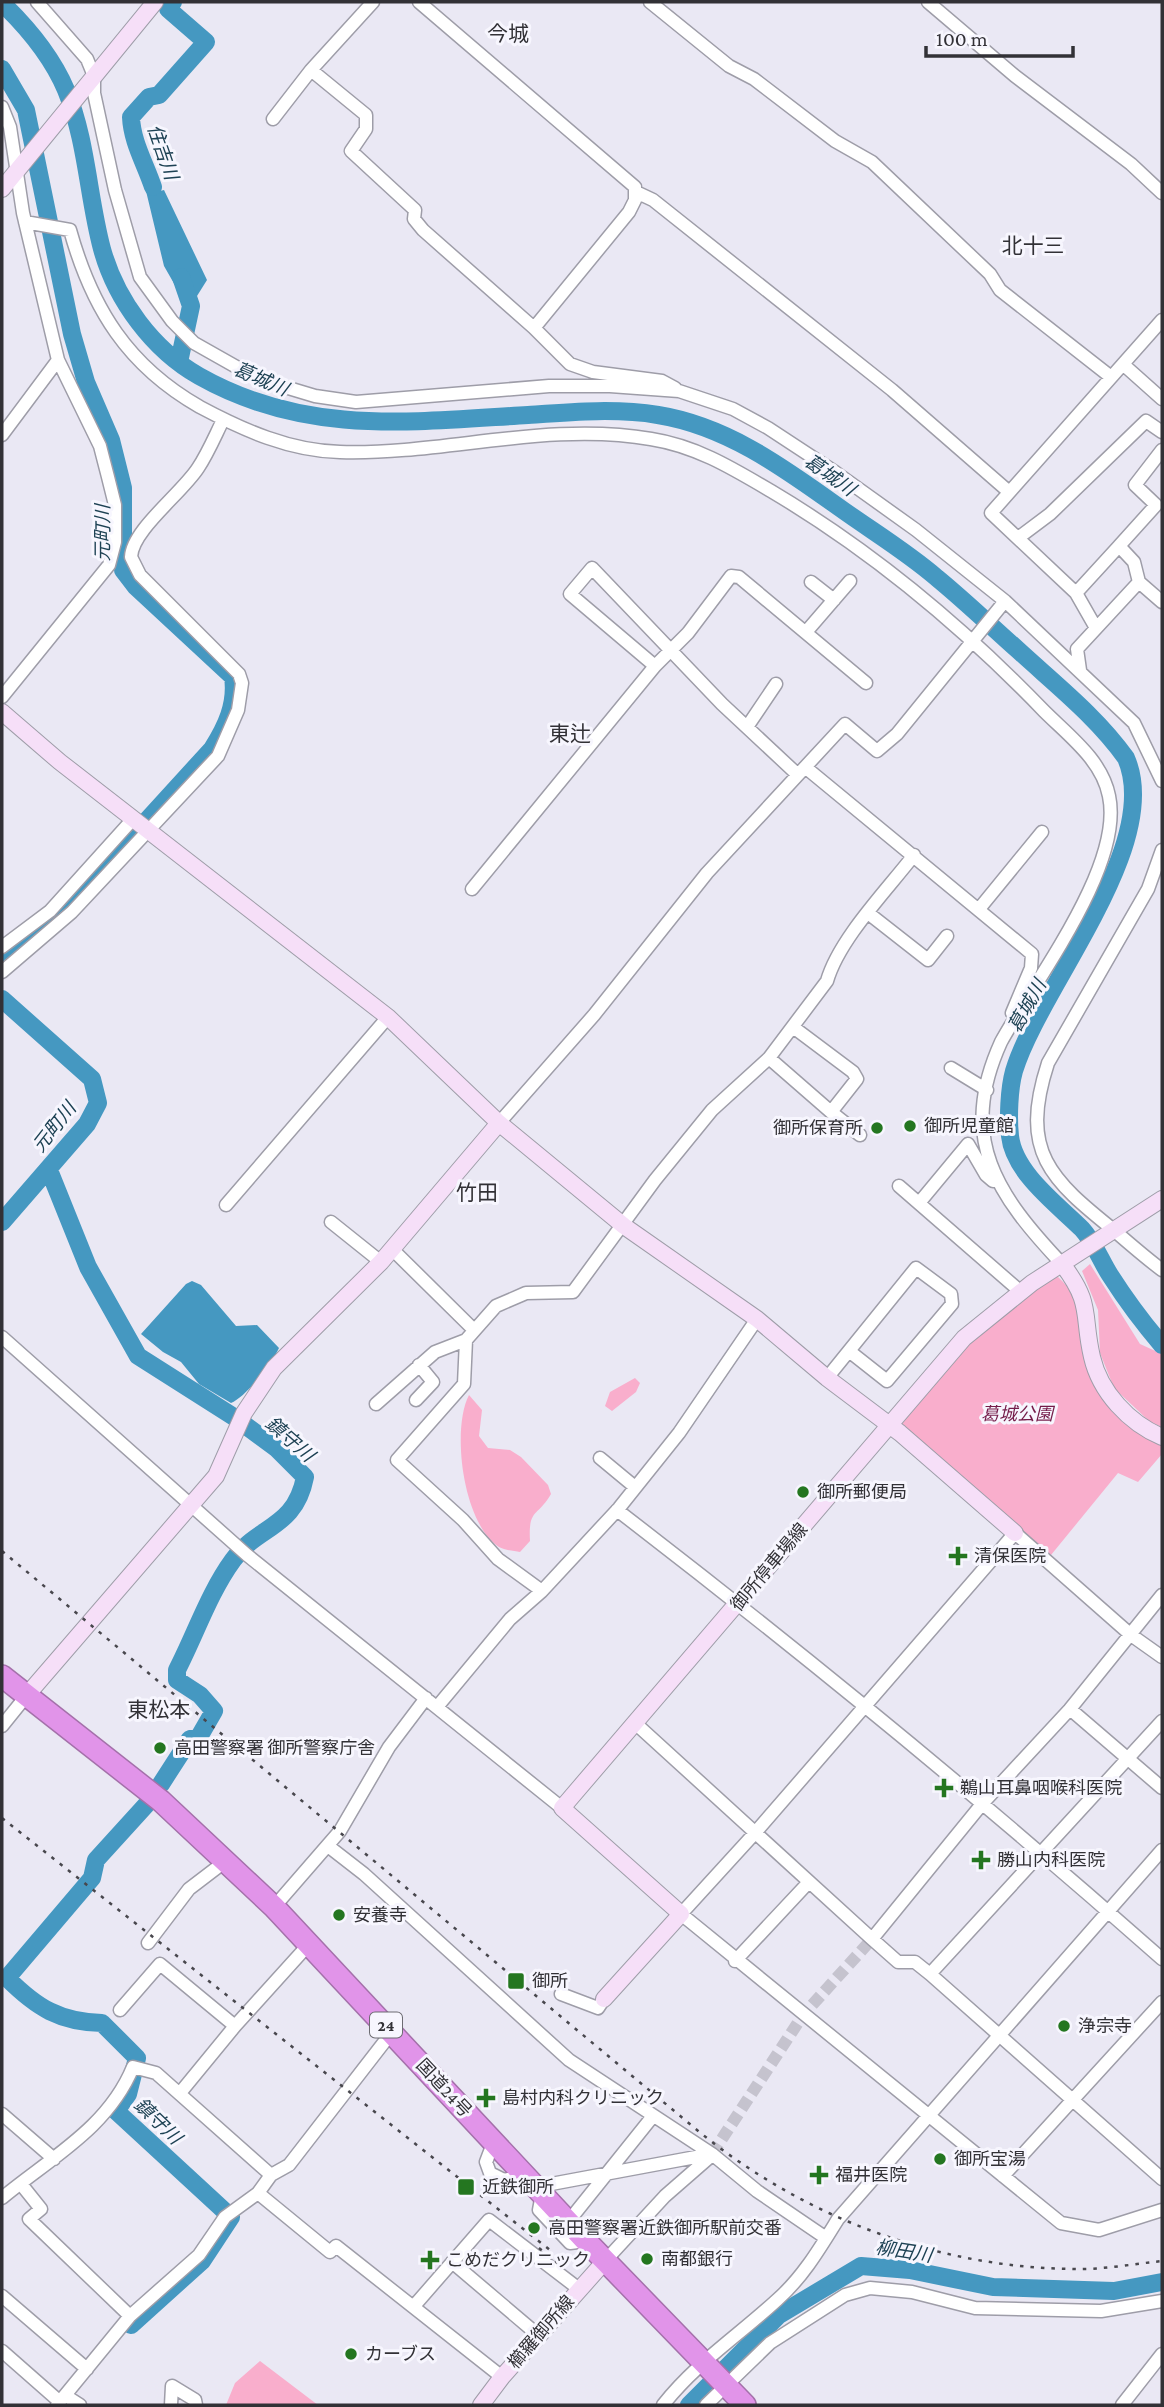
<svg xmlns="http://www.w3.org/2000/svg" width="1164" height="2407" font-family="'Crimson Pro','Noto Sans JP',serif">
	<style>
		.green { fill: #f9aecc }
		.water { fill: #4598c1 }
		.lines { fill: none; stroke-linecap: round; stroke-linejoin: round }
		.river { stroke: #4598c1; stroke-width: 18 }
		.street-tunnel { stroke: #c5c3ce; stroke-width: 12; stroke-dasharray: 12 6; stroke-linecap: butt }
		.street-casing { stroke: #9e9da8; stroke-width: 15 }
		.secondary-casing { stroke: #9e9da8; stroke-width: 18 }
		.highway-casing { stroke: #a471aa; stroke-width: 24 }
		.street { stroke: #fff; stroke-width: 12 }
		.secondary { stroke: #f6dff8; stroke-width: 16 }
		.highway { stroke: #e194e9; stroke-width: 21 }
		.rail { stroke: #48474d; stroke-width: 2.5; stroke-dasharray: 3.5 7; stroke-linecap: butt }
		.poi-dot { fill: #247620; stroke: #f7f6fe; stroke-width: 2.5 }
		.labels { text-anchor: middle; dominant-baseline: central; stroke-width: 6; stroke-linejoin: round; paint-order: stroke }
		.shield { fill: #f7f6fe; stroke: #6d6c72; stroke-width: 2 }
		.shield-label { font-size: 16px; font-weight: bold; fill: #323136 }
		.poi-label { font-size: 18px; fill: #323136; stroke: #f7f6fe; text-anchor: start }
		.park-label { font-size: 18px; font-style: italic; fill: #741b49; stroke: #f7f6fe }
		.street-label { font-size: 18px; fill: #323136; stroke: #f7f6fe }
		.water-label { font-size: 19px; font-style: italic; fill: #1e4254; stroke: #f7f6fe }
		.quarter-label { font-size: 21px; fill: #323136; stroke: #f7f6fe }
	</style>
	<rect width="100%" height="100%" fill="#eae8f4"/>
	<path class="green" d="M1090 1264 1140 1344 1162 1354V1427L1150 1422 1114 1388 1100 1353 1098 1310 1082 1271Z
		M1057 1276C1090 1305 1077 1329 1088 1365 1092 1379 1149 1429 1162 1443V1454L1138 1482 1118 1473 1051 1555 901 1425 968 1342 1033 1290Z
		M635 1378 640 1383 636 1392 612 1411 605 1406 610 1392Z
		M469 1395 482 1410 479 1436 488 1448 510 1450 521 1457 548 1485 551 1494C538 1517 528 1508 530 1541L520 1552C514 1551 504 1550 499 1547 463 1524 451 1430 469 1395Z
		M260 2361 310 2399 318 2405H226L235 2383Z"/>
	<path class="water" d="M146 165 160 191 164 190 207 280 192 304 176 287 164 266 140 166Z
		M192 1281 201 1285 236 1326 257 1325 279 1348C272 1363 246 1397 231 1403L199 1384 181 1362 163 1352 141 1334 186 1284Z"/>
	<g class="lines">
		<path class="river" d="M2 3C28 28 52 57 66 90 87 141 88 197 102 249 116 300 153 350 199 376 305 436 411 422 528 415 570 412 616 408 658 415 727 426 784 468 840 508 872 531 907 552 937 578 965 601 991 626 1018 650 1055 684 1097 717 1126 758 1164 845 1039 988 1014 1071 1009 1089 1008 1118 1010 1136 1014 1173 1058 1205 1082 1229 1094 1242 1101 1261 1110 1275 1126 1300 1143 1323 1162 1345
			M2 69 26 110 72 334 86 382 111 440 123 488V570L136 587 233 677C237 704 226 727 212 749L67 908 2 962
			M153 187C145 163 132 142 131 117L149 97 159 95 206 42 168 9 173 2
			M179 362 191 306 181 277
			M2 999 92 1079 98 1103 87 1124 2 1222
			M49 1170 88 1267 138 1356 234 1417 276 1448 305 1477C295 1529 258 1525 233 1560 209 1593 196 1633 177 1670V1680L200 1695 214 1711 199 1737 190 1739 161 1784
			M131 2325 202 2261 231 2217 116 2111 128 2094 137 2058 102 2023C60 2022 37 2008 7 1978L92 1878 96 1860 146 1805
			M689 2405 779 2315 861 2266 910 2270 993 2287 1114 2291 1162 2282"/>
		<path class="street-tunnel" d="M712 2154 803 2015 872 1939"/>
		<g class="street-casing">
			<path id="street" d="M37 2 87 59 94 76V93L115 190 140 277 172 321 194 343 240 369 275 384 315 396 356 402 549 386H610L679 391 733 409 768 428 835 472 916 530 1005 601 1134 723 1162 781
				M419 2 635 187V200L629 212 534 328
				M650 2 729 66 754 79 835 141 872 162 990 274 1000 290 1111 377
				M928 2 1015 76 1131 164 1162 193
				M311 70 366 115V129L351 151 415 210 414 219 423 230 534 328 570 364 593 372 662 381 675 388
				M2 107 10 127 23 213 58 360 100 446 108 477 115 505V542L109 565 2 697
				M273 119 311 70 373 2
				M636 192 653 200 892 390 1008 491
				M25 222 70 230C92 309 128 366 200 407 243 430 290 451 340 452 444 455 547 421 651 439 696 446 732 468 771 491 872 551 963 627 1044 711 1069 736 1102 760 1109 796 1124 866 1035 980 1001 1042 957 1139 997 1195 1063 1265
				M1162 320 991 513 1076 593 1119 546 1134 562 1139 582 1162 602
				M1125 366 1162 399
				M2 435 58 360
				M1018 538 1050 514 1146 421 1162 432
				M1119 546 1156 505 1135 485 1162 450
				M811 582 834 600
				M1076 593 1096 628
				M806 632 850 581
				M655 666 570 594 592 568 722 704 798 775
				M1080 670 1077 649 1139 582
				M747 727 776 684
				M805 767 1032 954 1031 968 1012 1013
				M1162 850 1148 889 1048 1063C1019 1152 1050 1179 1116 1232 1131 1245 1146 1258 1162 1270
				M472 889 655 666 688 633 731 576 739 577 866 683
				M979 909 1042 832
				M868 913 928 960 947 936
				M2 947 50 911 133 819
				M2 972 72 912 218 756 238 710 242 683 239 674 140 575 131 557C132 530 182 493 198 468 208 453 215 436 223 420
				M769 1058 831 1112 857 1079 853 1072 793 1027
				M951 1068 987 1090
				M831 1112 860 1135
				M499 1123 594 1015 707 873 845 724 877 751 897 734 1005 601
				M899 1186 1021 1292
				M919 1203 968 1144 986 1175 993 1181
				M226 1205 388 1017
				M331 1222 381 1262
				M392 1249 473 1329
				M2 1337 247 1555 562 1808
				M827 1378 916 1268 951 1294 952 1304 887 1381 849 1351
				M416 1400 433 1382 419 1365
				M376 1404 435 1352 466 1340
				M600 1458 635 1487
				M617 1510C803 1653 986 1803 1162 1959
				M542 1591 498 1559 463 1520 397 1460 464 1384 466 1340 496 1306 526 1293 573 1292 655 1180 712 1110 769 1058 827 981C839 939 887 890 914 855
				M1162 1657 1131 1635 1015 1533 754 1834 681 1914 1061 2223 1099 2230 1162 2210
				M437 1707 510 1619 542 1591 619 1508 679 1433 757 1319
				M1070 1709 1162 1788
				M635 1723 872 1939 898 1962H915L930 1974 1162 2179
				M2 1726 27 1695
				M328 1846 364 1874 569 2060 712 2154 757 2191 826 2238
				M274 1907 340 1831 389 1747 426 1698
				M872 1939 982 1804 1070 1709 1162 1595
				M148 1943 189 1889 227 1860
				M735 1961 808 1883
				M930 1974 1162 1721
				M561 1994 598 2008 604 1999
				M120 2010 160 1964 235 2026
				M180 2093 235 2026 310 1943
				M2 2114 54 2159
				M494 2141 486 2162 490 2173 504 2180 524 2175
				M271 2175 289 2165 392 2032
				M1003 2176 1162 2002
				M21 2184 41 2209 29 2219 130 2316
				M535 2187 712 2154
				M258 2193 330 2252 336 2246 502 2377
				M542 2194 539 2210 570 2243 586 2241
				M2 2198C50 2158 108 2128 133 2067L156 2073 271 2175 258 2193 225 2217 199 2255 130 2316 57 2405
				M568 2222 653 2116
				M605 2261 665 2196 712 2155
				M452 2262 538 2335
				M2 2296 87 2369
				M414 2306 489 2220 579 2289
				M2 2351 60 2402
				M66 2396 80 2405
				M171 2405 172 2386 195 2400 196 2405
				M663 2405C696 2363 738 2336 777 2300 803 2277 820 2248 838 2219L1162 1850
				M706 2405 770 2343 845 2295 870 2288 912 2292 975 2308 1101 2311 1162 2301
				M1122 2405 1162 2354"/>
		</g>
		<g class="secondary-casing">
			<path id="secondary" d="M2 189 155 2
				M2 712 60 762 388 1017 499 1123 624 1226 757 1319 827 1378 900 1433 1015 1533
				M1063 1265C1093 1305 1082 1314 1092 1357 1100 1392 1129 1423 1162 1437
				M27 1695 216 1476 244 1413 274 1368 381 1262 499 1123
				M604 1999 681 1914 562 1808 964 1338 1032 1283 1162 1199
				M481 2405 502 2377 605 2261"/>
		</g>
		<g class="highway-casing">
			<path id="highway" d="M2 1676 161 1801 274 1907 586 2241 745 2405"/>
		</g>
		<use href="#street" class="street"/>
		<use href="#secondary" class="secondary"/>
		<use href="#highway" class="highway"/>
		<path class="rail" d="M2 1551 697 2130C803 2217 935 2267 1072 2269 1101 2270 1133 2264 1162 2261
			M2 1818 550 2250
			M539 2248 563 2267"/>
	</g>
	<g class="poi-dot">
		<circle cx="910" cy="1126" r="7"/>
		<circle cx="877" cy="1128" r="7"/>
		<circle cx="803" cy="1492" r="7"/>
		<path d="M954.5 1545.5h7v7h7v7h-7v7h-7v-7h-7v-7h7z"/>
		<circle cx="160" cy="1748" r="7"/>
		<path d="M940.5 1777.5h7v7h7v7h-7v7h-7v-7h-7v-7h7z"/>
		<path d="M977.5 1849.5h7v7h7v7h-7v7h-7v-7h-7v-7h7z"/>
		<circle cx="339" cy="1915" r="7"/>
		<rect x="507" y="1972" width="18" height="18" rx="3.5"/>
		<circle cx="1064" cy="2026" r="7"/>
		<path d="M482.5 2087.5h7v7h7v7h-7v7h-7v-7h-7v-7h7z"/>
		<circle cx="940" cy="2159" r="7"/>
		<path d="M815.5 2164.5h7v7h7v7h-7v7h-7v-7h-7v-7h7z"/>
		<rect x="457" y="2178" width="18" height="18" rx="3.5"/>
		<circle cx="534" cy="2228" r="7"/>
		<circle cx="647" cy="2259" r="7"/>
		<path d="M426.5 2249.5h7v7h7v7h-7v7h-7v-7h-7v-7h7z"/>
		<circle cx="351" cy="2354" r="7"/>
	</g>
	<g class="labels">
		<rect class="shield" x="370" y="2012.5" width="32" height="25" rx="5"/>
		<g class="shield-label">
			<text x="386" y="2025">24</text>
		</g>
		<g class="poi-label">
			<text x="924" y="1126">御所児童館</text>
			<text x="863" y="1128" text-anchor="end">御所保育所</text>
			<text x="817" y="1492">御所郵便局</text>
			<text x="974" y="1556">清保医院</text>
			<text x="174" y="1748">高田警察署 御所警察庁舎</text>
			<text x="960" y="1788">鵜山耳鼻咽喉科医院</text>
			<text x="997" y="1860">勝山内科医院</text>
			<text x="353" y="1915">安養寺</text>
			<text x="532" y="1981">御所</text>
			<text x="1078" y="2026">浄宗寺</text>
			<text x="502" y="2098">島村内科クリニック</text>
			<text x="954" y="2159">御所宝湯</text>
			<text x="835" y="2175">福井医院</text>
			<text x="482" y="2187">近鉄御所</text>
			<text x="548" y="2228">高田警察署近鉄御所駅前交番</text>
			<text x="661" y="2259">南都銀行</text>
			<text x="446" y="2260">こめだクリニック</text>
			<text x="365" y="2354">カーブス</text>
		</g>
		<g class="park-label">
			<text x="1017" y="1414">葛城公園</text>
		</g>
		<g class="street-label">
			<text transform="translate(769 1567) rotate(-50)">御所停車場線</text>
			<text transform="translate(444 2088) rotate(47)">国道24号</text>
			<text transform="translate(541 2332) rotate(-49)">櫛羅御所線</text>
		</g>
		<g class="water-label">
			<text transform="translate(163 152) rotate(71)">住吉川</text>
			<text transform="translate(261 379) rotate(23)">葛城川</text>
			<text transform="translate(830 475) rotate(35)">葛城川</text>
			<text transform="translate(102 533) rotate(-90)">元町川</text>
			<text transform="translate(1027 1006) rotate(-61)">葛城川</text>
			<text transform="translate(54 1127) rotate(-52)">元町川</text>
			<text transform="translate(290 1439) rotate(41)">鎮守川</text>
			<text transform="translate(158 2121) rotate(44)">鎮守川</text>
			<text transform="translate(904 2251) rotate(9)">柳田川</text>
		</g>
		<g class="quarter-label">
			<text x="508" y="34">今城</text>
			<text x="1033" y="246">北十三</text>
			<text x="570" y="734">東辻</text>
			<text x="477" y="1193">竹田</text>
			<text x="159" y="1710">東松本</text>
		</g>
	</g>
	<rect width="1164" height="2407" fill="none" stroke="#323136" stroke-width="7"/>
	<path d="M926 46v10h147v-10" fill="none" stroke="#323136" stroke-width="3.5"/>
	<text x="936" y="46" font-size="21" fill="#323136" stroke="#f7f6fe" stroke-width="5" paint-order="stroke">100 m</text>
</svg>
